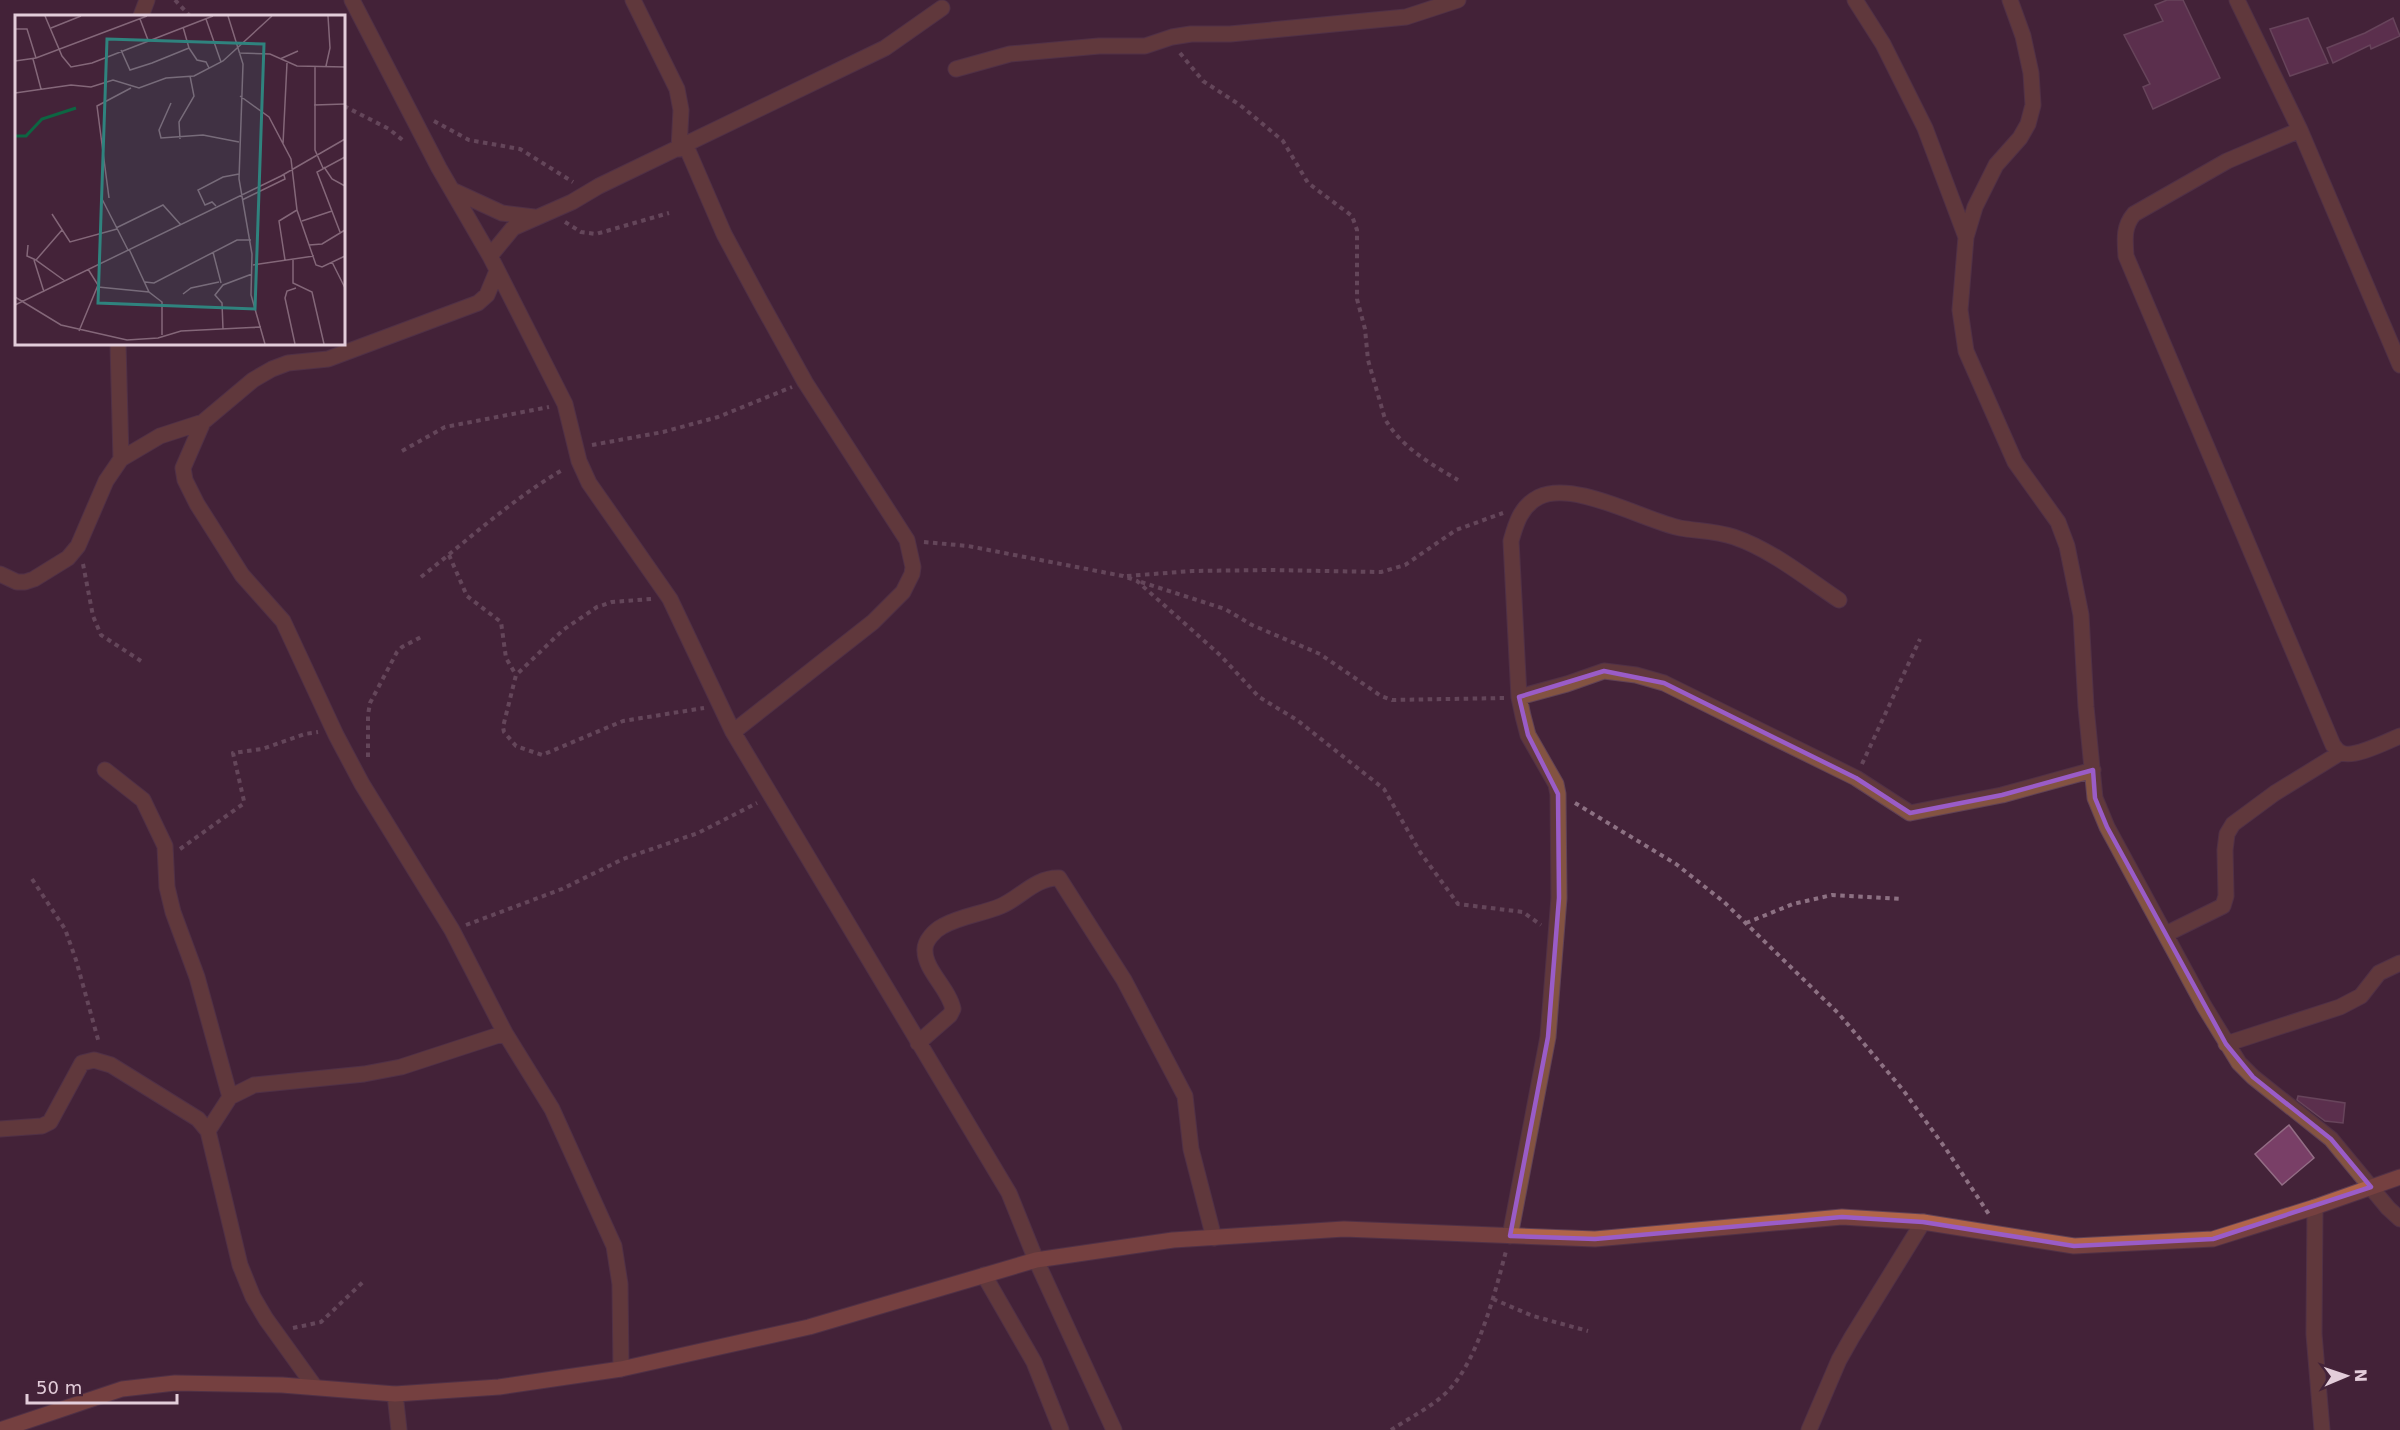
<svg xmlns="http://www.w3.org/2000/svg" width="2400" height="1430" font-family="'DejaVu Sans',sans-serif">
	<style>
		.building { fill: #793f67; stroke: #936d85; stroke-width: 1.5 }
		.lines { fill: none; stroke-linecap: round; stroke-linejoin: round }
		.street-casing { stroke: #614256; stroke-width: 17 }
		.secondary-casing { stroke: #614256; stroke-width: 17 }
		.path { stroke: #8d7183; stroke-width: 4; stroke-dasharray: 4.5 4.5; stroke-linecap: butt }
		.street { stroke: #835342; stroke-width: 15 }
		.secondary { stroke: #b16449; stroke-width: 15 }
		.marked { fill: none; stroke: #9a5cc7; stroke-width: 4.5; stroke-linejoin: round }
		.inset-river { fill: none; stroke: #0d6542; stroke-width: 3 }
		.inset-road { fill: none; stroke: #846779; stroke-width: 1.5 }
		.view { fill: #2f837e; fill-opacity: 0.15; stroke: #2f837e; stroke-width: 3 }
		.inset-edge { fill: none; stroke: #e3cdda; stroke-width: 3 }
	</style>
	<rect width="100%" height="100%" fill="#442339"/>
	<path class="building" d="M2167 0H2183L2220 78 2153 109 2143 87 2150 84 2124 35 2163 21 2155 5Z
		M2308 18 2328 63 2290 76 2270 29Z
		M2393 18 2400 36 2371 49 2370 45 2333 63 2327 48 2365 33Z
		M2298 1096 2345 1103 2343 1123 2325 1121 2297 1100Z
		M2289 1125 2314 1158 2282 1185 2255 1154Z"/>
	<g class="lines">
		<g class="street-casing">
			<path id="street" d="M352 0 439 168 490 256 565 404 579 461 589 483 670 599 733 732 1009 1193 1036 1260 1114 1430
				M633 0 677 89 681 110 679 149
				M1855 0 1883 44 1925 128 1966 237
				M2010 0 2023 36 2031 73 2033 105 2028 124 2020 138 1996 165 1975 207 1966 237 1960 310 1966 351 2015 462 2058 522 2067 546 2081 615 2086 707 2095 798 2107 827 2204 1006 2239 1063 2253 1077 2331 1139 2388 1208 2400 1219
				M2237 0 2300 130 2400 365
				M141 16 147 0
				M956 69 1010 54 1099 46H1145L1172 37 1191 34H1230L1406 17 1458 0
				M2300 130 2227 161 2134 214C2123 227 2125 240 2126 256L2333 745C2335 747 2337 751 2340 752 2351 760 2388 741 2400 736
				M686 146 724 234 760 301 805 382 907 540 913 567 912 574 903 592 873 622 733 732
				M452 190 502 213 534 217
				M490 256 513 228 572 202 599 186 885 48 942 8
				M118 344 121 459
				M203 422 183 468 185 480 197 504 242 575 283 621 336 735 362 784 452 930 505 1033 552 1109 614 1246 620 1284 621 1369
				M0 574 17 582H25L34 579 68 558 78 546 106 481 121 459 160 436 203 422 253 380 272 369 288 363 328 359 478 303 487 295 497 271
				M1519 697 1567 684 1604 671 1636 675 1664 683 1856 778 1910 813 2002 795 2093 770
				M105 770 143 800 165 846 167 887 173 912 197 977 230 1097
				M2166 934 2223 906 2226 896 2225 850 2227 834 2233 824 2275 793 2340 753
				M918 1043 950 1015 953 1009C949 989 925 970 925 951 924 941 935 930 943 926 961 916 982 914 1001 906 1020 898 1036 877 1059 878L1124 980 1185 1096 1191 1149 1214 1238
				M2226 1044 2340 1007 2361 996 2379 973 2400 963
				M0 1129 42 1126 50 1122 82 1063 94 1060 111 1065 198 1119 208 1131 240 1265 253 1297 266 1319 315 1387
				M208 1131 230 1097 254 1085 364 1074 401 1067 505 1033
				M2315 1207 2314 1334 2322 1430
				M1510 1236 1548 1037 1559 898 1558 794 1556 784 1528 735 1523 716 1519 697 1511 541C1516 523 1521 506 1539 497 1574 480 1643 520 1680 528 1697 531 1716 531 1734 537 1772 550 1806 578 1839 600
				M984 1275 1034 1362 1061 1430
				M395 1394 399 1430
				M1809 1430 1839 1360 1852 1337 1923 1222"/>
		</g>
		<g class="secondary-casing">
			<path id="secondary" d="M0 1430 122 1389 175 1383 282 1385 395 1394 499 1387 621 1369 809 1327 1036 1260 1173 1240 1344 1229 1595 1239 1842 1217 1923 1222 2074 1246 2213 1239 2315 1207 2400 1177"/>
		</g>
		<path class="path" d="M175 0 190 16
			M1180 53 1203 81 1240 105 1283 141 1308 183 1352 216 1357 230V299L1365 329 1368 360 1385 419C1401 447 1432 465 1458 480
			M344 106 389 129 405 142
			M434 121 469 140 520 149 573 182
			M565 222 581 232 596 234 669 213
			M592 445 663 432 718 417 792 387
			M402 451 445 427 549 407
			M924 542 968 546 1123 576 1137 581 1221 656 1259 697 1297 720 1384 789 1420 852 1458 904 1523 912 1541 925
			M449 555 467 596 501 622 506 658 516 675
			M83 564 93 616 101 635 141 661
			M1127 576 1192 571 1269 570 1381 572 1405 565 1456 530 1503 513
			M421 577C468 540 512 499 564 469
			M1141 582 1225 609 1252 625 1320 654 1381 696 1392 700 1504 698
			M651 599 612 602 597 607 563 630 516 675 503 727 504 732 516 746 542 755 623 721 704 708
			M368 757V715L370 703 397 652 402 647 423 636
			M1862 764 1920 639
			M1575 803 1676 864 1724 902 1839 1014 1903 1090 1946 1149 1990 1216
			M180 849 243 804 244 801 233 753 262 749 305 734 318 732
			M32 879 65 929 76 960 99 1043
			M1746 923 1793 904 1832 895 1902 899
			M466 925 562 889 623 859 698 833 757 803
			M1493 1299 1533 1316 1588 1331
			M293 1328 321 1322 364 1281
			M1391 1430C1409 1418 1432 1407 1448 1391 1478 1360 1495 1293 1506 1251"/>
		<use href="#street" class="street"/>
		<use href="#secondary" class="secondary"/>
	</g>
	<path d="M0 0H2400V1430H0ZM1604 671 1664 683 1856 778 1910 813 2002 795 2093 770 2095 798 2107 827 2226 1044 2253 1077 2331 1139 2371 1187 2213 1239 2074 1246 1923 1222 1842 1217 1595 1239 1510 1236 1548 1037 1559 898 1558 794 1528 735 1519 697Z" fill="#442339" fill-opacity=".55" fill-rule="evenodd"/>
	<path class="marked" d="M1604 671 1664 683 1856 778 1910 813 2002 795 2093 770 2095 798 2107 827 2226 1044 2253 1077 2331 1139 2371 1187 2213 1239 2074 1246 1923 1222 1842 1217 1595 1239 1510 1236 1548 1037 1559 898 1558 794 1528 735 1519 697Z"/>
	<g transform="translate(15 15)">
		<rect width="330" height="330" fill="#442339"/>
		<path class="inset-river" d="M0 121H11L27 104 61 93"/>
		<path class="inset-road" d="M30 1 47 41 56 52 77 48 198 1M213 1 228 49 224 164 237 239 236 280 250 329M125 4 133 25M191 4 206 47M36 13 66 1M0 14H12L21 43M174 33 182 45 191 47 194 53M106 35 115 55 137 48 174 33 168 12M224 38 255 39 282 51 330 52M18 44 26 74M265 44 283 36M0 46 21 43 132 1M311 51 315 33 313 1M300 52V135L308 153M0 78 56 70 76 72 98 65 124 73 151 63 179 61 208 46 257 1M225 81 254 102 276 144 282 195 301 250 307 252 330 241M156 88 144 115 146 123 188 120 224 127M299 90 330 89M165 124 164 107 179 81 175 61M268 129 272 48M309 152 317 164 330 171M94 183 82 91 116 73M87 184 113 235M227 185 270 164 269 160M201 191 197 187 190 190 183 175 208 162 224 159M37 199 55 227 102 214M287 206 317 196M101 213 148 190 166 210M47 215 21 245 50 266M325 217 302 157 330 142M13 230 12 241 21 245M294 230 307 229 330 215M114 234 134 277 147 287V320M198 237 206 268M19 245 29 277M270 245 264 206 282 195M278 245V268L297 277 309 329M317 247 330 273M238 250 299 241M130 267 139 268 222 225H236M83 272 134 277M168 279 176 273 204 267M0 282 46 310 112 325 143 323 166 316 246 312M0 290 266 161 330 124M208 314 207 288 200 280 208 270 237 259M64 316 83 270 73 254M280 329 270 283 272 276 281 273"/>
		<path class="view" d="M92 24 249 29 240 294 83 288Z"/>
		<rect width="330" height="330" class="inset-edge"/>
	</g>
	<g transform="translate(2346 1376) rotate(88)" stroke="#442339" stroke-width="4.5" paint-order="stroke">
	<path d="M0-4.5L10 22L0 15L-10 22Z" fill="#e3cdda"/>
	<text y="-9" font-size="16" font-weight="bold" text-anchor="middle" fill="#e3cdda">N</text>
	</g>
	<path d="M27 1394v9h150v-9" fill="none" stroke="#e3cdda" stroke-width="3"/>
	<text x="36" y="1394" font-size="18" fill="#e3cdda" stroke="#442339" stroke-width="4.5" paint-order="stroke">50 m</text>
</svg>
